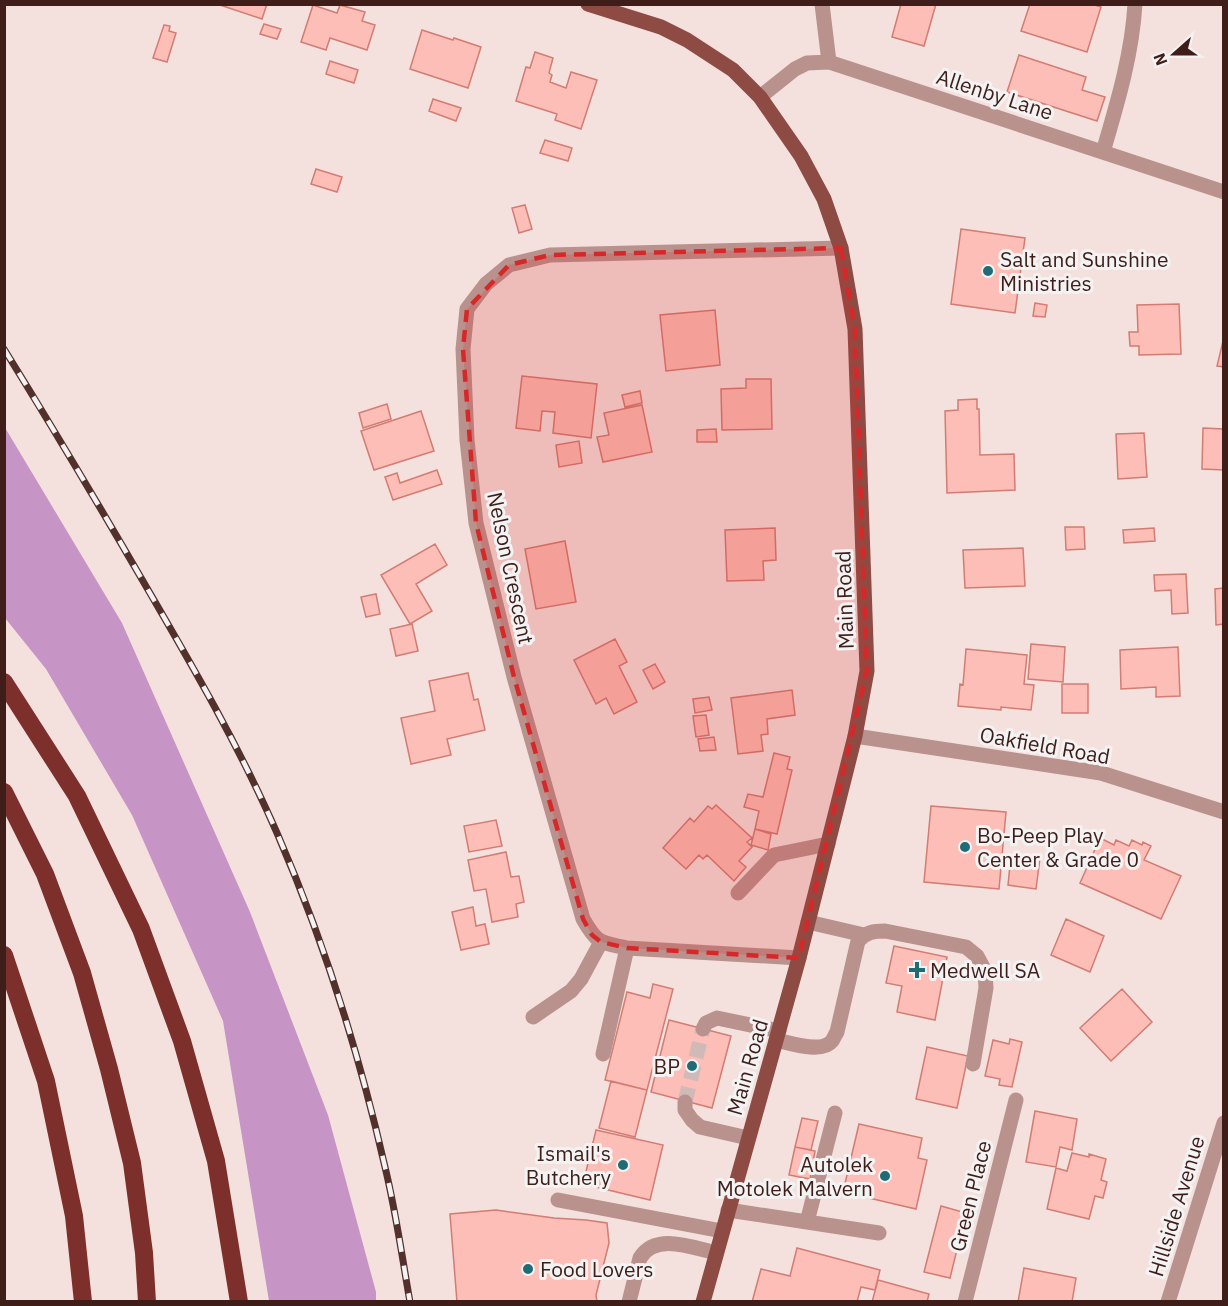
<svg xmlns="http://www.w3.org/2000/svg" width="1228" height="1306" font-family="'IBM Plex Sans',sans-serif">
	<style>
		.forest { fill: #c794c6 }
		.building { fill: #fcbeb6; stroke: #d27c73; stroke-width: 1.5 }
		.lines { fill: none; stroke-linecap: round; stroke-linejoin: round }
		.minor-tunnel { stroke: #d0bab7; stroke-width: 15; stroke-dasharray: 15 8; stroke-linecap: butt }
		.minor { stroke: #ba928d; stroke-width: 15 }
		.major { stroke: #8e4b44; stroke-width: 15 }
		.highway { stroke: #7d302b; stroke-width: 18 }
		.rail-casing { stroke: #52312d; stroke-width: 7 }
		.rail { stroke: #f3f3f3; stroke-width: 4.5; stroke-dasharray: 14; stroke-linecap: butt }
		.marked { fill: #d62828; fill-opacity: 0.2; stroke: #d62828; stroke-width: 4.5; stroke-dasharray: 12 8; stroke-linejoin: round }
		.poi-dot { fill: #216b74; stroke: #f3f3f3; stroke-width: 2 }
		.labels { text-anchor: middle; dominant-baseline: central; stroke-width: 6; stroke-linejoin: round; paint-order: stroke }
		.street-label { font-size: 21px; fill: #3f1d19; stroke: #f3f3f3 }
		.poi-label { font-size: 21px; fill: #3f1d19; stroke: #f3f3f3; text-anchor: start }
	</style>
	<rect width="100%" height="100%" fill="#f4e1de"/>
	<path class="forest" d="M4 426 122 623 250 912 328 1115 376 1292V1301H269L223 1021 132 815 46 669 5 618Z"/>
	<path class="building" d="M217 4H267L262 19Z
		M901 4H936L924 46 892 37Z
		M1030 4H1092L1101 7 1087 52 1021 31Z
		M313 5 337 13 340 5 365 12 362 21 375 25 367 50 330 38 326 50 301 42Z
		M264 24 281 29 277 39 260 34Z
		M164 25 170 26 169 31 176 33 167 62 153 58Z
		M422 30 453 40 454 38 481 47 468 88 410 69Z
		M535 52 553 58 549 73 552 75 550 82 566 88 571 72 597 80 581 129 555 120 557 114 516 101 526 67 530 68Z
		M1019 55 1086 77 1082 90 1105 97 1097 121 1007 92Z
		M330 61 358 70 354 83 326 74Z
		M433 99 461 108 456 121 429 111Z
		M545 140 572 148 568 161 540 153Z
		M316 169 342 177 337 192 311 184Z
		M525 205 532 229 519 233 512 208Z
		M961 229 1025 238 1015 313 951 304Z
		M1035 303 1047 305 1045 317 1033 316Z
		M1179 304 1181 354 1139 355V346H1130L1129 332H1138L1137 305Z
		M715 310 720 365 666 371 660 315Z
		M1224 337V367L1217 366Z
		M522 376 597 384 591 438 553 433 555 412 542 411 540 431 516 428Z
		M746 379H771L772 429 722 430 721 389 746 388Z
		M640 391 642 403 625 407 622 395Z
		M977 399V409H979L980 455 1014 454 1015 490 947 493 945 411 958 410V400Z
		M387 404 391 419 363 428 359 413Z
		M642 405 652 452 603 462 597 437 609 435 604 413Z
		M421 411 434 451 374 470 361 431Z
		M1203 428 1224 429V470L1202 469Z
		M716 429 717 442H697V430Z
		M1144 433 1147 477 1118 479 1116 434Z
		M579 441 582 463 559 467 556 445Z
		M437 470 442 484 393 500 385 477 397 473 400 483Z
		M1065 527H1084L1085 549 1066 550Z
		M775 528 776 560 763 561 764 580 727 581 725 530Z
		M1154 528 1155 541 1124 543 1123 530Z
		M565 541 576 602 536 609 525 549Z
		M435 544 447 565 416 584 432 611 410 624 381 575Z
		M1023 548 1025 586 965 588 963 550Z
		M1186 574 1188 613 1172 614 1171 590 1155 591 1154 575Z
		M1224 588V624L1216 625 1215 589Z
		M376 594 380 614 366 617 361 597Z
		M412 624 418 651 396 656 390 629Z
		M615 639 627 662 619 666 637 702 614 714 606 698 596 704 574 660Z
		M1031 644 1065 647 1063 682 1028 679Z
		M1178 647 1180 696 1156 697V687L1121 689 1120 650Z
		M966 649 1027 655 1024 684 1034 685 1031 710 1001 707V710L958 706 960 684 963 685Z
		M655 664 665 682 653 689 643 670Z
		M468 673 474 700 478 699 485 730 447 739 451 755 411 764 401 718 435 711 429 681Z
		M1062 684H1088V713H1062Z
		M792 690 795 715 767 719 768 734 761 735 763 751 738 754 731 698Z
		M709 697 712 710 695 713 693 699Z
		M706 715 709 735 696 737 693 716Z
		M714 737 716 750 700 751 698 739Z
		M774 753 790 757 787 769 792 770 777 834 755 829 759 811 744 807 748 794 763 797Z
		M716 805 752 838 747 842 752 847 739 861 746 867 734 881 707 855 703 859 699 855 686 869 663 848 690 818 694 822 708 806 712 809Z
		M931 806 1006 812 999 889 924 882Z
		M496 820 502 846 469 852 464 826Z
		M755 829 771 834 768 850 751 845Z
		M1100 838 1114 845 1116 840 1129 846 1132 840 1142 845 1143 842 1151 846 1144 860 1181 876 1161 919 1080 883Z
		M506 852 511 877 519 876 524 902 516 904 518 917 492 922 486 889 474 891 468 860Z
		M1011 855 1040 858 1036 889 1008 885Z
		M473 907 476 926 485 924 489 944 461 950 452 912Z
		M1066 919 1104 936 1090 972 1051 955Z
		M894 946 947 957 935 1020 897 1012 902 986 886 983Z
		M653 984 673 989 647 1090 605 1080 627 992 650 998Z
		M1122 989 1152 1022 1111 1061 1080 1028Z
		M669 1020 731 1036 712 1108 651 1092Z
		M1010 1039 1022 1042 1012 1087 999 1085 1000 1079 985 1076 993 1040 1009 1044Z
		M927 1047 968 1056 957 1108 916 1099Z
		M611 1081 647 1090 635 1137 599 1128Z
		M1035 1111 1077 1119 1072 1150 1060 1147 1056 1167 1026 1162Z
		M802 1118 818 1121 811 1150 795 1147Z
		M859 1124 922 1138 918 1158 927 1160 916 1209 843 1192Z
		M596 1130 663 1145 650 1200 583 1184Z
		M795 1147 815 1151 810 1179 789 1175Z
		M1072 1153 1089 1157V1154L1106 1159 1101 1180 1107 1182 1103 1198 1095 1196 1089 1219 1047 1209 1056 1168 1067 1171Z
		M941 1206 966 1213 950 1278 924 1272Z
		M496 1210 554 1218 586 1220 607 1223 609 1243 596 1295 597 1302H457L450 1214Z
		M797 1248 880 1270 875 1290 861 1287 857 1302H752L761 1269 790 1276Z
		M1024 1268 1076 1278 1072 1302H1018Z
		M878 1280 929 1294 927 1302H872Z"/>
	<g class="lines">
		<path class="minor-tunnel" d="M685 1102 703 1029"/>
		<path class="minor" d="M822 4 829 62
			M760 97 795 69 807 63 829 62 1224 192
			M1103 152C1117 104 1132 55 1135 4
			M855 736 1101 773 1224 812
			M738 893 774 855 828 844
			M808 922 864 935
			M799 958 627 948C600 942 598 945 583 919L514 677 476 523 467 440 463 349 467 309 486 284 509 265 550 255 841 248
			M533 1017 571 991 581 979 601 942
			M703 1029 706 1023 717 1018 779 1031
			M776 1040C790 1043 822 1054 832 1041 834 1038 835 1035 837 1032L858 941C866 932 874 931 885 931L966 947 977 956 985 971 986 988 973 1064
			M603 1054 627 948
			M685 1102V1110L692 1120 700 1127 748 1138
			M558 1200 722 1231
			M728 1210 879 1233
			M807 1222 835 1113
			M629 1302 640 1258C656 1232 693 1248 716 1253
			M965 1302 1016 1100
			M1168 1302 1224 1123"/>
		<path class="major" d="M588 4 661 27 687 40 733 70 760 97 801 156 824 199 841 248 855 329 867 671 855 736 799 958 703 1302"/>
		<path class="highway" d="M4 682 77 796 141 929 182 1041 216 1161 239 1302
			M4 792 45 874 82 973 109 1069 132 1163 144 1253 147 1302
			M4 955 46 1081 74 1216 83 1302"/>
		<g class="rail-casing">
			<path id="rail" d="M4 349C53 428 100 507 147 588 193 667 240 748 277 833 324 941 359 1053 385 1167 396 1212 402 1257 410 1302"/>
		</g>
		<use href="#rail" class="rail"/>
	</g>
	<path class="marked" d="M841 248 855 329 867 671 799 958 627 948 601 942 592 935 583 919 514 677 476 523 463 349 467 309 509 265 550 255Z"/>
	<g class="poi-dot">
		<circle cx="988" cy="271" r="6"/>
		<circle cx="965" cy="847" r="6"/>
		<path d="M914 961h6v6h6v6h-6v6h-6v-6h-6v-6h6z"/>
		<circle cx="692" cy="1066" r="6"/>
		<circle cx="623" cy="1165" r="6"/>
		<circle cx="885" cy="1176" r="6"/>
		<circle cx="528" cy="1269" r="6"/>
	</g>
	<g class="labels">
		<g class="street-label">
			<text transform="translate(995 94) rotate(18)">Allenby Lane</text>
			<text transform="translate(511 568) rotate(78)">Nelson Crescent</text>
			<text transform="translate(844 600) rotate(-92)">Main Road</text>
			<text transform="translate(1045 745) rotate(10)">Oakfield Road</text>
			<text transform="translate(747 1067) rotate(-74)">Main Road</text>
			<text transform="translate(970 1196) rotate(-76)">Green Place</text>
			<text transform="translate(1176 1206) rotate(-73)">Hillside Avenue</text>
		</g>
		<g class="poi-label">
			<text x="1000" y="259">Salt and Sunshine<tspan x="1000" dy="24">Ministries</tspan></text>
			<text x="977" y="835">Bo-Peep Play<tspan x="977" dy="24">Center &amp; Grade 0</tspan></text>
			<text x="930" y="970">Medwell SA</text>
			<text x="680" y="1066" text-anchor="end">BP</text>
			<text x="611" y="1153" text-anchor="end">Ismail's<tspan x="611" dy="24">Butchery</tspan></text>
			<text x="873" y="1164" text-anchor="end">Autolek<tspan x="873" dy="24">Motolek Malvern</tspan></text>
			<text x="540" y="1269">Food Lovers</text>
		</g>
	</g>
	<rect width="1228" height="1306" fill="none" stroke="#3f1d19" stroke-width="12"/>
	<g transform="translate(1174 54) rotate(249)" stroke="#f3f3f3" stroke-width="4.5" paint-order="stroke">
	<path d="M0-4.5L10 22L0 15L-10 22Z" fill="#3f1d19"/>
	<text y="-9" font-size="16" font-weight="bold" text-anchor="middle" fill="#3f1d19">N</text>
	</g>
</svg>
